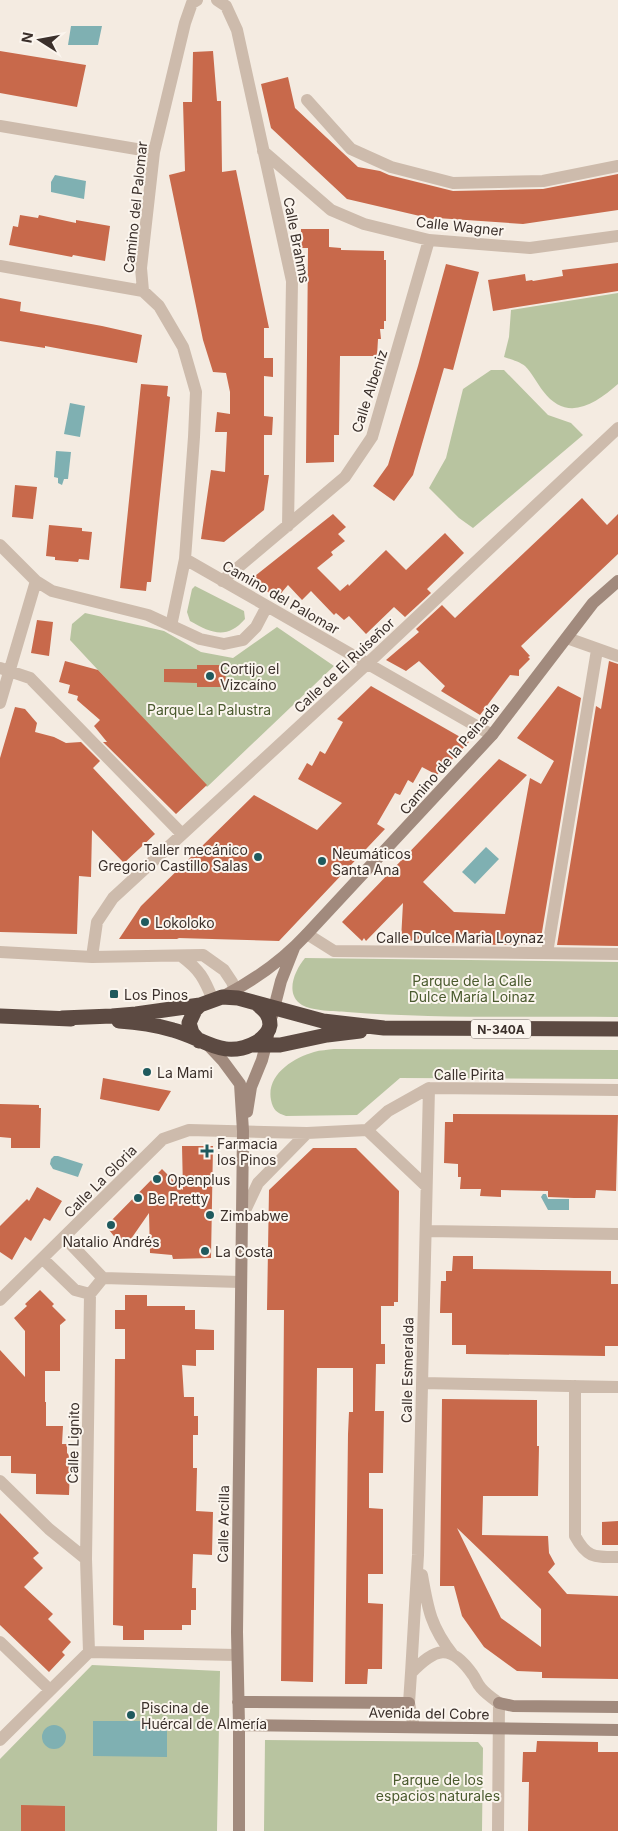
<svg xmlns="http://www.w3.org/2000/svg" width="618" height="1831" font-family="Inter,sans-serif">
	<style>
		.green { fill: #b8c4a0 }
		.water { fill: #7fb0b2 }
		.building { fill: #c8694b; fill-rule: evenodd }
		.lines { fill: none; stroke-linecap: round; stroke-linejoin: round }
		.street { stroke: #cdbbac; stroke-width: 12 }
		.secondary { stroke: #a18a7d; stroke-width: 12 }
		.highway { stroke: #5c4a42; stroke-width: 15 }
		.poi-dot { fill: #1f5a5e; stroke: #fbf5ee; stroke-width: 2 }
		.labels { text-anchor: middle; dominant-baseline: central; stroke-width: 4; stroke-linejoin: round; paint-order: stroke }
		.shield { fill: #fbf5ee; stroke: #756b66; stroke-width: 1 }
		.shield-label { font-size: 12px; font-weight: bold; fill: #3b302b }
		.street-label { font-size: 14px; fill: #3b302b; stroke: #fbf5ee }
		.poi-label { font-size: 14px; fill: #3b302b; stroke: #fbf5ee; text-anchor: start }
		.park-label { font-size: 14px; fill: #4a5a2e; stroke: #fbf5ee }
	</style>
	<rect width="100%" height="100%" fill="#f4ebe1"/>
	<path class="green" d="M618 293V384C595 404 567 423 543 391 537 383 532 373 525 366 520 362 510 359 504 357L509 337 511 310Z
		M491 370H504L548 415 571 423 583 435 473 528 459 518 429 488 446 458 463 389Z
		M195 586 244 611 245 619C227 640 211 633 190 621L187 612 192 589Z
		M85 613 164 631 201 652 233 658 277 627 334 666 207 787 70 640 72 624Z
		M305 958 618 962V1017C528 1016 437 1019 347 1012 335 1011 312 1011 302 1005 284 994 295 970 305 958Z
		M334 1049 618 1050V1079L400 1078 357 1115 286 1116C277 1113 273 1110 271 1100 266 1075 293 1058 314 1052 320 1050 328 1050 334 1049Z
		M92 1665 220 1671 217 1831H0V1759Z
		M265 1740 478 1742 483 1748 482 1831H264Z"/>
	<path class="water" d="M71 26H102L98 45H68Z
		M55 175 86 181 84 199 51 192V182Z
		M70 403 85 406 80 437 64 434Z
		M56 451 71 452 68 479H64L62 485 58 483V478L54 477Z
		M486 847 499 859 475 884 462 872Z
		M54 1156H58L83 1164 78 1177 53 1169 50 1164 51 1159Z
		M543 1194H546L548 1199H569V1210H548L541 1197Z
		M93 1721H167V1757L93 1756Z
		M42 1737a12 12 0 1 1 24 0a12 12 0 1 1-24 0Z"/>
	<path class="building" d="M0 51 86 65 77 107 0 93Z
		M213 51 217 101H221L222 172 236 170 269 328H264V358H273V377L264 376V416L273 417 272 435H264V475H269L264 510 224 542 201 539 211 470 225 472 227 432H215L217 412 230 414V392L226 373 213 372 203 340 169 175 185 171 183 102H192L193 52Z
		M288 77 295 108 358 167 380 171 389 175 453 191 543 189 618 174V210L523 224 437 218V220L347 199 271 128 261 84Z
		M20 215 38 218 39 215 76 223V220L110 226 105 261 73 255 72 257 9 245 13 226 18 227Z
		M301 229H329V247L341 248V250L384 251V260H386V321H384V329H380L381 339H378L377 356H340L339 435H334V462L306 463 308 248H301Z
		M618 263V291L493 311 488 280 525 274 526 281 532 280 533 281 563 276 562 270Z
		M446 264 479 272 453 370 444 368 413 475 394 501 373 486 388 465 418 366Z
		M0 298 21 302 20 311 102 326 142 335 137 363 45 346V348L0 341Z
		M141 384 168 386 167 396 170 397 151 582H147L146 591 120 588Z
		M15 485 37 487 33 519 12 517Z
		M582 498 607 525 618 514V554L521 646 530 656 528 657 530 659 519 670V676L510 675 480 715 441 691 445 686 419 661 406 671 386 660 419 632 416 629 442 605 455 618Z
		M333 514 346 527 338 534 345 541 331 552 333 555 317 568 340 591 348 584 349 586 386 550 406 570 445 533 464 553 427 589 431 593 405 617 394 607 366 634 349 616 344 620 336 613 334 615 311 591 302 600 288 585 277 598 250 580Z
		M49 525 82 528V531L92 532 89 560 79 559 78 562 55 560V557L46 556Z
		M37 620 53 622 49 656 31 653Z
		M65 661 98 670 207 785 176 814 103 742H107L94 726 100 720 77 700 78 696 68 693 70 685 59 682Z
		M609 661 618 664V946L557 945 596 706 601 709Z
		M197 665H223V670H226L225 687H197V683L164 682V669H197Z
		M371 686 469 742 437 775 422 767 413 783 408 780 400 795 395 793 377 824 385 829 279 941 177 938 179 939H119L141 906 254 795 317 830 342 803 298 779 307 763 312 766 320 751 325 754 343 722 337 719Z
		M558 686 581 698 540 944 498 945 401 940 403 903 366 941 364 938 362 941 342 922 499 759 527 775 423 882 454 912 505 914 530 778 541 784 554 761 517 738Z
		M15 707 25 709 37 723 35 732 54 737 66 743 81 742 100 761 93 768 155 834 124 863 92 830 91 877 79 876 77 934 0 932V758Z
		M103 1078 171 1091 159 1111 100 1099Z
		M0 1104 39 1105V1108H41L40 1148H11V1138L0 1137Z
		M453 1114 618 1115 616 1191 596 1190 595 1198H574L548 1197V1191L501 1190V1197L480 1196 481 1189H460L461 1177H458V1164L444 1163 445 1122H453Z
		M182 1146H213L211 1258 173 1259 172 1255 150 1253 149 1213 124 1249 106 1226 162 1169 183 1190Z
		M313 1148H356L399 1191 398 1302H394V1306H381V1344H385V1364H376L375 1411H384L383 1473H369V1508L383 1509V1574H368V1603L383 1604 382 1669H368L367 1684H345L348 1434 349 1412H353V1368H317L313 1682 281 1681 284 1310H267L269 1190Z
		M37 1187 62 1201 50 1221 44 1218 31 1241 25 1237 12 1260 0 1252V1226L27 1199 29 1201Z
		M453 1256H473V1269L611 1271V1284H618V1346H605V1356L466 1354V1345H452V1313H440L441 1281H446V1271H452Z
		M40 1290 54 1304 52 1306 66 1320 60 1325V1371H45V1402H46V1426H63L62 1444H67V1453L69 1455V1466L70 1468 69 1495 36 1494V1474L11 1473V1456H0V1350L25 1377V1331L14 1318 27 1306 25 1304Z
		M125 1295H147V1306H185V1310H195V1329L214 1330V1350H196V1366L182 1365 184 1397H194V1416H198V1435H193V1468H197L196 1511 213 1512 212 1555 193 1554 192 1588H196V1610H191V1625H182V1630H144V1640H123V1626L113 1625 115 1359H125V1329H115V1310H125Z
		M442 1399 537 1400V1446H539L538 1496H483L482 1535 548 1536 549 1553 555 1564 548 1572 567 1594 618 1596V1679L542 1678V1672L517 1671 484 1647 462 1616 454 1586H440ZM457 1528 541 1609V1647L501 1618Z
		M0 1513 39 1553 33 1558 43 1568 24 1587 53 1614 48 1619 71 1642 62 1652 65 1655 49 1672 0 1625Z
		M618 1521V1545H602V1522Z
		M537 1741 598 1742V1752H618V1831H528L529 1782H522L523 1752H536Z
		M21 1805 65 1806V1831H21Z"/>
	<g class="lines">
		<path class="street" d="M217 0 226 6 237 30 292 281 288 526
			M307 100 351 149 391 167 453 183 543 181 618 166
			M0 126 154 152
			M263 151 331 210 364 224 429 240 530 248 618 236
			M0 266 143 291
			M0 545 36 581 52 591 148 615 200 639 224 644 243 640 256 627 267 606
			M185 559 492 735
			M222 581 345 477 372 437 429 240
			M171 626 185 559 194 437 196 392 183 347 159 306 143 291 141 268 154 152 185 23 192 3 197 0
			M567 638 618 656
			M0 668 30 678 182 834
			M0 703 36 581
			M307 934 334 951 618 954
			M0 952 92 957 203 955 224 970 232 982 238 998
			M547 953 597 650
			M181 956C200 970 204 978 213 1000
			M92 957 97 922 113 898 367 664 618 428
			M367 1130 426 1186
			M242 1217 258 1183 307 1133
			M426 1231 618 1234
			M64 1237 103 1278
			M43 1259 75 1290 90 1294 86 1559 89 1652
			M90 1294 103 1278 240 1282
			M0 1300 163 1139 189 1130 307 1133 367 1130 388 1111 429 1088 618 1090
			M422 1383 618 1387
			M575 1386V1536C587 1558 594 1557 618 1557
			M0 1481 49 1529 86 1559
			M422 1575C428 1610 431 1627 453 1655
			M0 1642 50 1690
			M411 1673 418 1555 429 1088
			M414 1727 409 1703 411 1673C435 1648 450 1642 473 1675 476 1679 477 1684 481 1688 486 1694 492 1698 499 1703L498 1831
			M0 1740 89 1652 237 1655"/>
		<path class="secondary" d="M222 997C253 981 283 960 307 934L492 735 593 603 618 581
			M272 1016 281 981 294 948
			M208 1045 223 1061 240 1084 243 1131 237 1632 239 1725V1831
			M247 1112 251 1087 262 1060 268 1037
			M238 1702 409 1703
			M499 1703 513 1706 618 1707
			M239 1725 618 1730"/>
		<path class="highway" d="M0 1016 71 1019
			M62 1018 112 1016 136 1014 200 1005 222 997 238 998 323 1021 384 1028 618 1029
			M119 1021C136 1022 156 1025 173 1030 204 1038 223 1061 257 1042 263 1038 269 1033 270 1025 270 1014 264 1010 256 1003
			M199 1041 192 1033 189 1023 195 1010 200 1005
			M252 1045H280L327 1035 360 1031"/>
	</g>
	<g class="poi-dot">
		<circle cx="210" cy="676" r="5"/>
		<circle cx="258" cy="857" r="5"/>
		<circle cx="322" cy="861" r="5"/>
		<circle cx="145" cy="922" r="5"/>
		<rect x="109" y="989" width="10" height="10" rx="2.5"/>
		<circle cx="147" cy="1072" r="5"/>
		<path d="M204.5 1143.5h5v5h5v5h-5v5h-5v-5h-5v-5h5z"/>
		<circle cx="157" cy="1179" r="5"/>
		<circle cx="138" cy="1198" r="5"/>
		<circle cx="210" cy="1215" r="5"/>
		<circle cx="111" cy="1225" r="5"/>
		<circle cx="205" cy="1251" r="5"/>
		<circle cx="131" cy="1715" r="5"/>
	</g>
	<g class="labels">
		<rect class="shield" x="471" y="1019.5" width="60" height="19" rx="4"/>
		<g class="shield-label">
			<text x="501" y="1029">N-340A</text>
		</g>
		<g class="street-label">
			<text transform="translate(135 207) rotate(-84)">Camino del Palomar</text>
			<text transform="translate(460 226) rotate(6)">Calle Wagner</text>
			<text transform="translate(297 240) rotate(79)">Calle Brahms</text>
			<text transform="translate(369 391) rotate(-72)">Calle Albeniz</text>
			<text transform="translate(281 597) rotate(30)">Camino del Palomar</text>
			<text transform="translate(344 665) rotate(-43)">Calle de El Ruiseñor</text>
			<text transform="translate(449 758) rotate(-49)">Camino de la Peinada</text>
			<text x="460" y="937">Calle Dulce Maria Loynaz</text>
			<text x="469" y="1074">Calle Pirita</text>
			<text transform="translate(100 1181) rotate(-45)">Calle La Gloria</text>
			<text transform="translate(407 1370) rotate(-89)">Calle Esmeralda</text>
			<text transform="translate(73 1443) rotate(-89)">Calle Lignito</text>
			<text transform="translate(223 1524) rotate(-89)">Calle Arcilla</text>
			<text transform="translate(429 1713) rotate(1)">Avenida del Cobre</text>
		</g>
		<g class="poi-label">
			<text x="220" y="668">Cortijo el<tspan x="220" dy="16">Vizcaíno</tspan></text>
			<text x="248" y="849" text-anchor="end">Taller mecánico<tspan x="248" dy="16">Gregorio Castillo Salas</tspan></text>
			<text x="332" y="853">Neumáticos<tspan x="332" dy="16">Santa Ana</tspan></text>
			<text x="155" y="922">Lokoloko</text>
			<text x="124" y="994">Los Pinos</text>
			<text x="157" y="1072">La Mami</text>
			<text x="217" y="1143">Farmacia<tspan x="217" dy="16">los Pinos</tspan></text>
			<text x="167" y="1179">Openplus</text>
			<text x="148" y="1198">Be Pretty</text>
			<text x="220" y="1215">Zimbabwe</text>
			<text x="111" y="1241" text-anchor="middle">Natalio Andrés</text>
			<text x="215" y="1251">La Costa</text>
			<text x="141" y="1707">Piscina de<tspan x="141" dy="16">Huércal de Almería</tspan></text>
		</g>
		<g class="park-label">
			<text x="209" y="709">Parque La Palustra</text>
			<text x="472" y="980">Parque de la Calle<tspan x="472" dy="16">Dulce María Loinaz</tspan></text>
			<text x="438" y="1779">Parque de los<tspan x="438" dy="16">espacios naturales</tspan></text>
		</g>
	</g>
	<g transform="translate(40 40) rotate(281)" stroke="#fbf5ee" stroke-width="4" paint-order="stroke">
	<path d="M0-4L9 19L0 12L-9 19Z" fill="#3b302b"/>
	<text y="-8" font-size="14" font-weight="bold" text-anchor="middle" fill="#3b302b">N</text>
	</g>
</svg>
